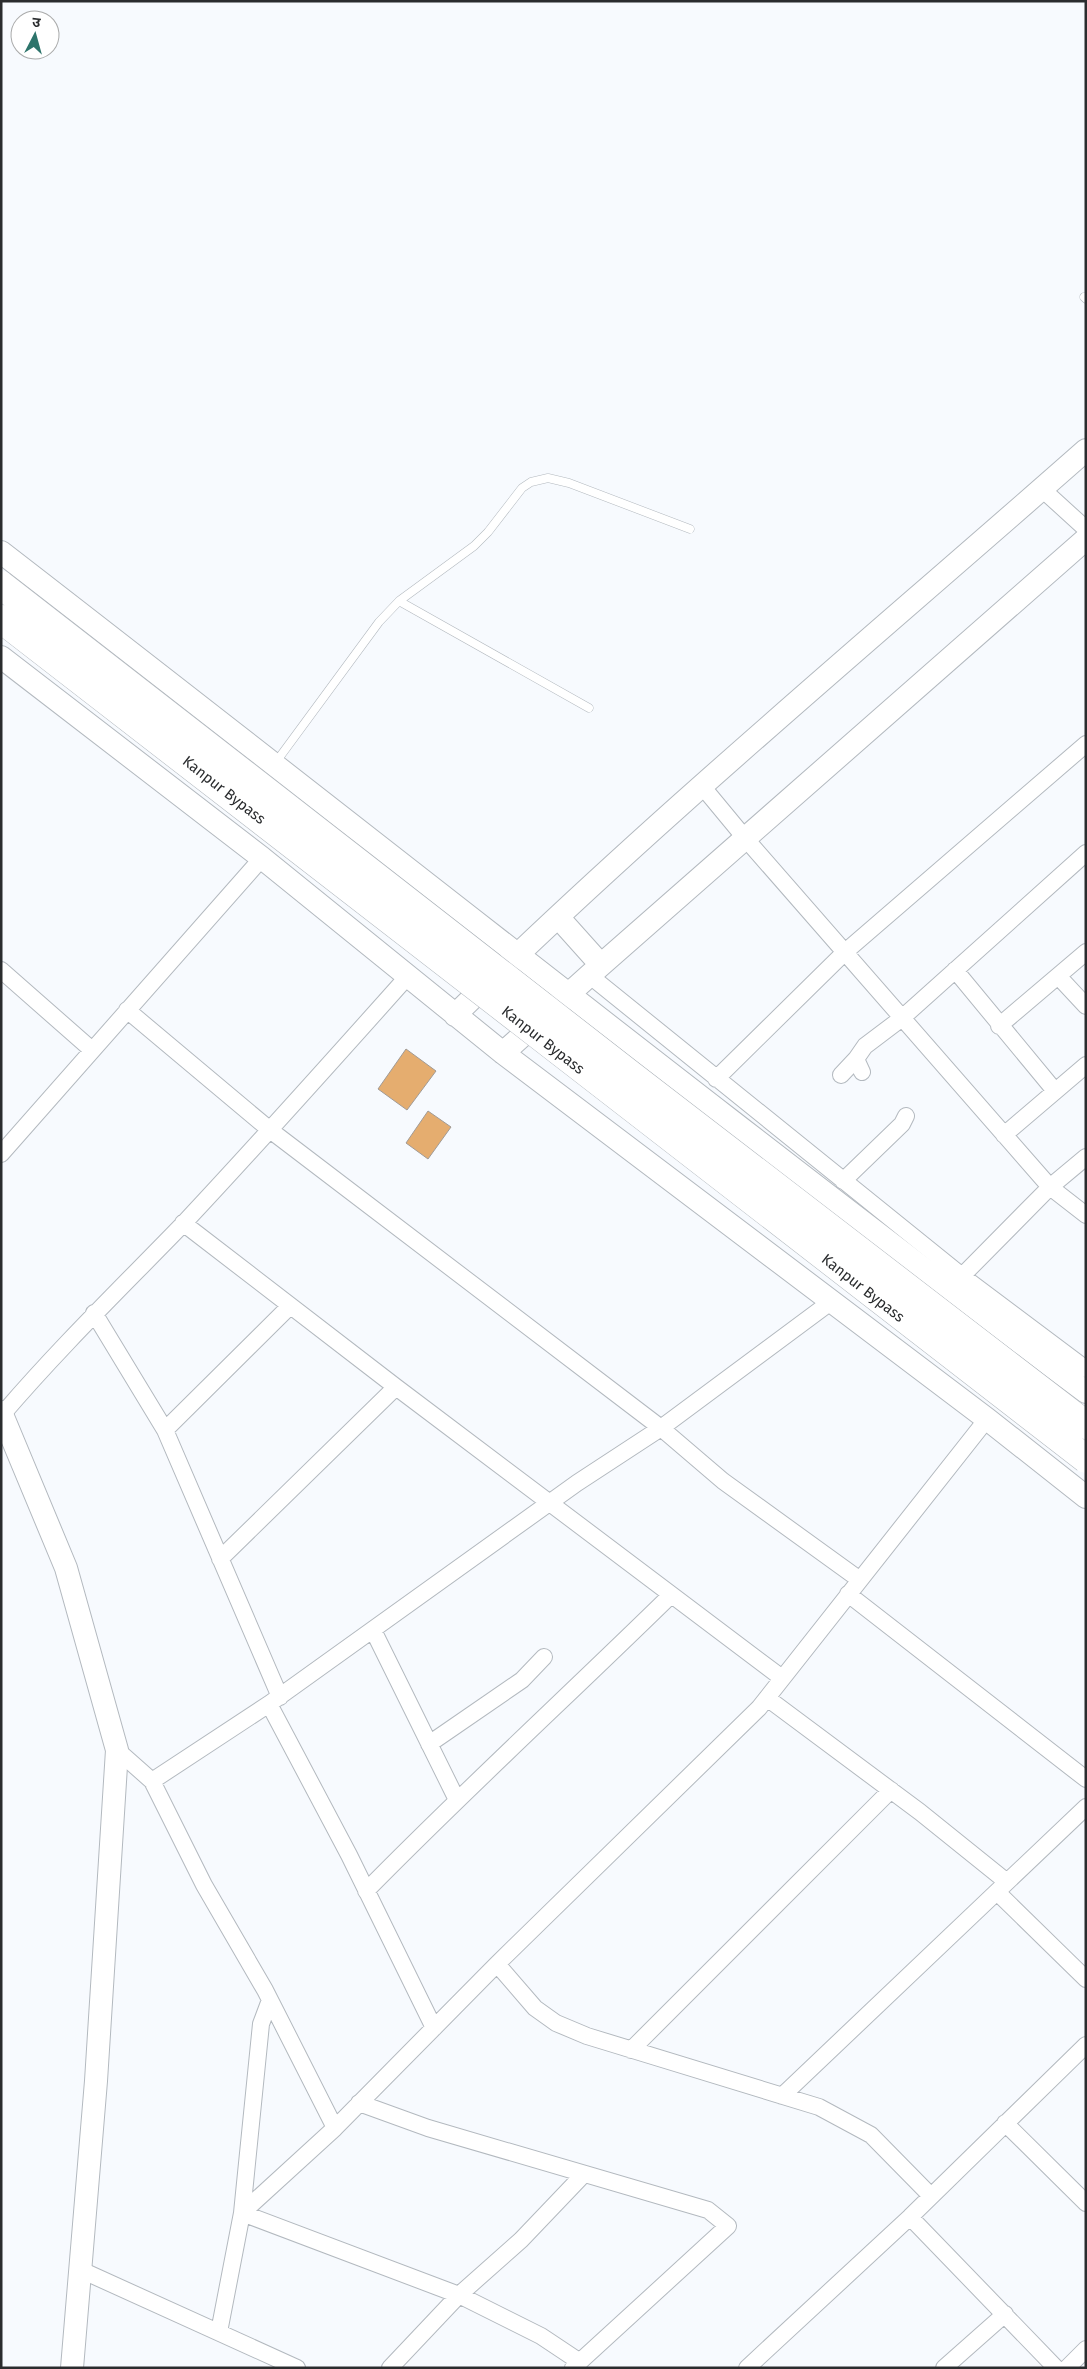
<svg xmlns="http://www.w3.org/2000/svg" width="1087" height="2369" font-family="'Fira Sans','Noto Sans Devanagari',sans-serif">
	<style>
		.building { fill: #e5ad6f; stroke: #a19b96 }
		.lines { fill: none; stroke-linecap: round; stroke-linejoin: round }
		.lane-casing { stroke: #b3b9bf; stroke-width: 9 }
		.street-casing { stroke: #b3b9bf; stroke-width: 18 }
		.secondary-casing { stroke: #b3b9bf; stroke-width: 24 }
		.lane { stroke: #fff; stroke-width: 8 }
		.street { stroke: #fff; stroke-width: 16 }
		.secondary { stroke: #fff; stroke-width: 22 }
		.highway-bridge-casing { stroke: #b3b9bf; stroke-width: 29; stroke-linecap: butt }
		.highway-bridge { stroke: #fff; stroke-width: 28 }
		.labels { text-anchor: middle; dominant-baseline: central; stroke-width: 4; stroke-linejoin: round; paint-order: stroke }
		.street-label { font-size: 15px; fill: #2a2c2e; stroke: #fff }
	</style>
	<rect width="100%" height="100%" fill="#f7fafe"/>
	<path class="building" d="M406 1049 436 1071 407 1110 378 1089Z
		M428 1111 451 1127 428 1159 406 1143Z"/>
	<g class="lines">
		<g class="lane-casing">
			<path id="lane" d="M1084 297 1086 299
				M399 601 589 708
				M276 762 379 622 399 601 474 546 488 532 522 488 531 482 548 478 569 483 690 529"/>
		</g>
		<g class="street-casing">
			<path id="street" d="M1042 489 1086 529
				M702 786 745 838 1050 1187 1086 1215
				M1 970 92 1050
				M955 970 1055 1091
				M589 975 962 1276 1086 1369
				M1058 976 1086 1006
				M127 1010 270 1130 661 1428 723 1481 860 1580
				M999 1026 1086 952
				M862 1072 856 1059 865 1046 902 1018 1086 853
				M841 1075 856 1059
				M716 1079 845 952 1086 744
				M1004 1135 1086 1065
				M1 1154 262 858
				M843 1181 902 1124 906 1116
				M183 1223 396 1387 782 1678
				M962 1276 1050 1187 1086 1157
				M94 1313 165 1430 280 1697
				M1 1416C59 1348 122 1287 184 1223 260 1142 334 1059 408 976
				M165 1430 289 1307
				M220 1559 396 1387
				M848 1594 1086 1779
				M373 1630 457 1800
				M767 1698 920 1812 1007 1882
				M269 1704 349 1855 434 2028
				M429 1744 522 1680 544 1657
				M117 1750 152 1781 204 1885 265 1990 335 2128
				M152 1781 269 1704 577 1483 661 1428 832 1301
				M366 1891C465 1790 570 1694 671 1595
				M997 1892 1086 1979
				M497 1964 535 2008 556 2023 587 2036 819 2107 871 2135 931 2196
				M631 2050 891 1790
				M782 2096 1086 1807
				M359 2103 428 2128 708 2210 728 2226 573 2368
				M1005 2123 1086 2203
				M910 2217 1056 2368
				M81 2270 297 2368
				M219 2332 242 2213 261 2024 270 2000
				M580 2362 541 2336 459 2295 242 2213 335 2128 497 1964 759 1708 987 1419
				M390 2368 459 2295 521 2240 584 2174
				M747 2368 910 2217 1086 2045
				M944 2368 1005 2314
				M1067 2368 1086 2349"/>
		</g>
		<g class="secondary-casing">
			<path id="secondary" d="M1 552C363 832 721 1117 1086 1392
				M1 657 262 858 503 1053 987 1419 1086 1497
				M558 917 601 965
				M455 1015C657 817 874 637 1086 450
				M503 1053 601 965 1086 539
				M1 1412 66 1568 117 1750 96 2081 72 2368"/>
		</g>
		<use href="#lane" class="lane"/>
		<use href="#street" class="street"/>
		<use href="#secondary" class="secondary"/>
		<g class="highway-bridge-casing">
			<path id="highway-bridge" d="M1 585 631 1075 1086 1425
				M1 619 1086 1459"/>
		</g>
		<use href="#highway-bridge" class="highway-bridge"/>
	</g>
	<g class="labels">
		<g class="street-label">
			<text transform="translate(224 790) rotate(38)">Kanpur Bypass</text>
			<text transform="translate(543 1040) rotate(38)">Kanpur Bypass</text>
			<text transform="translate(863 1288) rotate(38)">Kanpur Bypass</text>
		</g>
	</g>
	<rect width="1087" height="2369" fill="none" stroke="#2a2c2e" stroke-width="5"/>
	<g transform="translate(35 35) rotate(6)"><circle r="24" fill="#ffffff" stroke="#aaabab"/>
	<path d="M0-4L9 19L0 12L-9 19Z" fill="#2d746b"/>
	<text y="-8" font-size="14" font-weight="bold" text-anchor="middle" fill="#2a2c2e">उ</text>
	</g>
</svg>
